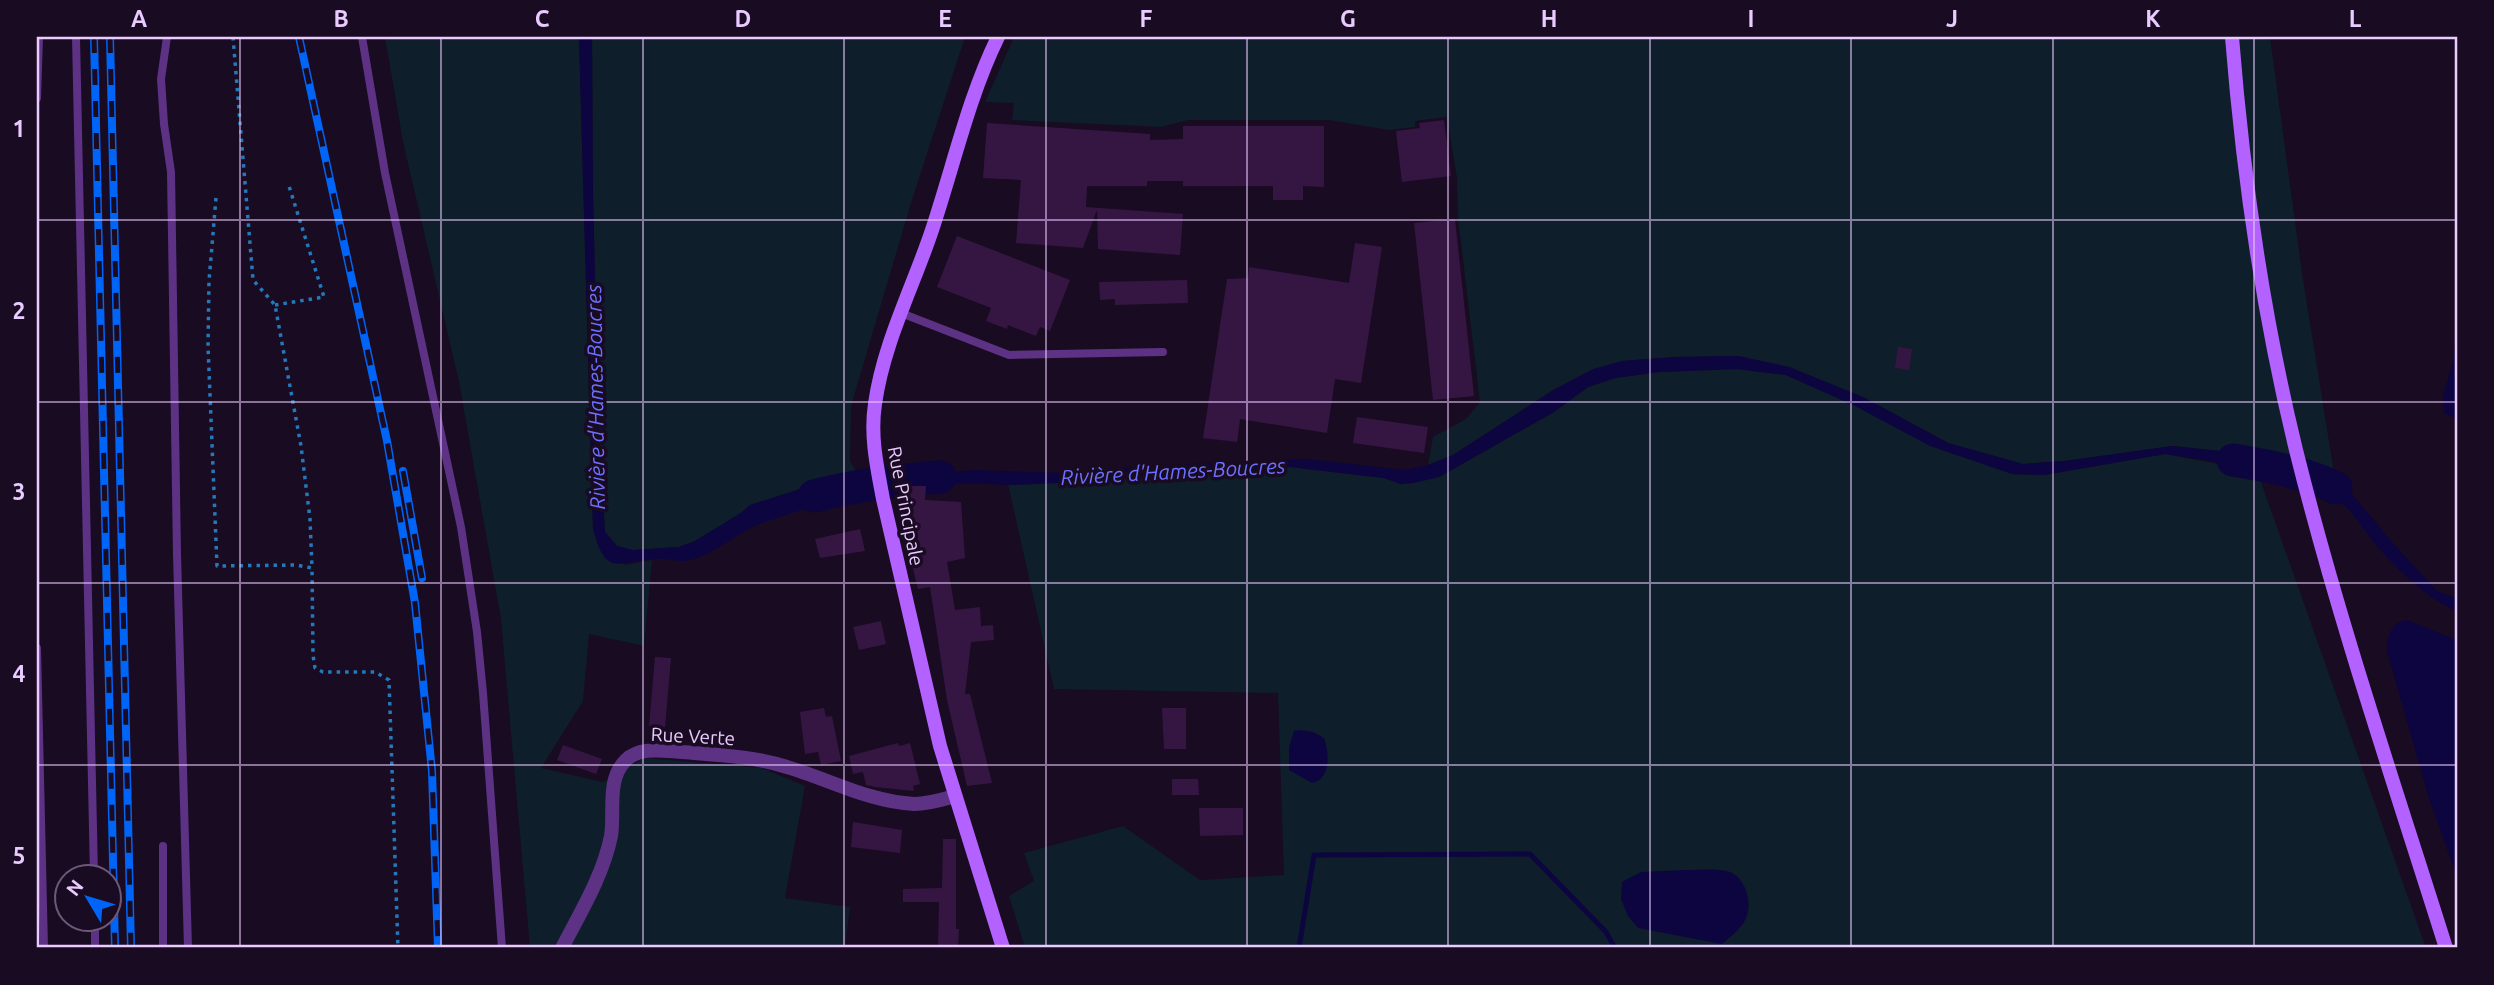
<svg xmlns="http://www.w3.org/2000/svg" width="2494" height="985" font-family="Ubuntu,sans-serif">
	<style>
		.green { fill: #0e1e2b }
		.water { fill: #0d0540 }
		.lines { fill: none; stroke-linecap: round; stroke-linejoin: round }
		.stream { stroke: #0d0540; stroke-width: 5 }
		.river { stroke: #0d0540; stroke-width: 33 }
		.building { fill: #351643 }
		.path { stroke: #2479ba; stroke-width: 3.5; stroke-dasharray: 3.5 5; stroke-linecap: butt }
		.lane { stroke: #5d3284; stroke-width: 8 }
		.street { stroke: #5d3284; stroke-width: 14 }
		.secondary { stroke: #b362ff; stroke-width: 14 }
		.rail-casing { stroke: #0065f6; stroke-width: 8 }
		.rail { stroke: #190b21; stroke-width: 5; stroke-dasharray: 16; stroke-linecap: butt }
		.grid { fill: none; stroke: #eacbff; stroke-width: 2; stroke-opacity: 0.55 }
		.labels { text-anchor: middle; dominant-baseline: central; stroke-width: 7; stroke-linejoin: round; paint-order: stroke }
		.street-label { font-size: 19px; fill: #eacbff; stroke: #190b21 }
		.water-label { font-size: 21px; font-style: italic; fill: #6a71ff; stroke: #190b21 }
		.neatline { fill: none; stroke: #eacbff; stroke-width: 2.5 }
		.grid-label { font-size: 23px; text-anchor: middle; font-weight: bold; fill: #eacbff }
	</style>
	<rect width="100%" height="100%" fill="#190b21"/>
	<path class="green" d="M385 37H579L593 529 625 565 652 560 644 646 589 634 583 701 541 768 603 782 644 758 762 768 805 786 785 898 850 907 845 948H530L501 619 459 382 403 142Z
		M592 37H965L911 203 851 406 850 461 858 474 822 482 750 505 741 513 695 541 679 547 633 550 617 546 605 532 599 438 593 196Z
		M1014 37H2270L2302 273 2335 479 2276 462 2220 451 2173 446 2065 461 2023 464 1948 443 1863 397 1789 367 1738 356 1675 357 1622 361 1555 389 1453 455 1428 465 1433 437 1466 419 1480 402 1458 218 1457 178 1447 117 1415 121V127L1389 130 1329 120H1189L1161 127 1012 120 1014 103 985 102Z
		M1736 369 1786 375 2012 474 2044 475 2165 454 2257 471 2426 948H1025L1009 896 1034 881 1024 853 1123 826 1200 880 1284 875 1278 693 1054 689 1008 484 1079 482 1290 467 1384 478 1401 484 1439 477 1554 412 1588 387 1615 378 1659 372Z"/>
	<path class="water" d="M579 37H592L593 196 599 438 605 532 617 546 633 550 679 547 695 541 741 513 750 505 822 482 858 474 859 492C825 504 790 512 757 525 734 535 713 555 690 560 678 563 669 558 657 559 620 560 606 580 593 529Z
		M2457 321V419L2444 413 2443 397 2454 356Z
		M1738 356 1789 367 1863 397 1948 443 2023 464 2065 461 2172 446 2220 451 2276 462 2278 476 2210 461 2165 454 2044 475 2012 474 1930 446 1857 407 1786 375 1736 369 1659 372 1615 378 1588 387 1554 412 1439 477 1414 483 1401 484 1384 478 1290 467 1079 482 1016 485 923 482 894 487 895 477 975 470 1061 473 1148 466 1306 459 1405 470 1428 465 1453 455 1555 389 1593 369 1622 361 1675 357Z
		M2310 472 2335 479 2348 489 2391 541 2437 591 2457 598V611C2434 603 2402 574 2385 555 2356 525 2352 499 2309 481Z
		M2407 620 2457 640V877L2428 795 2387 651C2388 635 2390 623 2407 620Z
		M1300 730 1313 732 1324 738C1329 753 1332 778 1312 783L1289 770V747L1294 731Z
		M1686 870C1699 870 1718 868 1730 872 1745 878 1752 901 1747 915 1744 927 1731 936 1722 944L1638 928 1628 916 1621 899 1622 882 1641 872Z"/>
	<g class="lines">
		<path class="stream" d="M1299 948 1314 855 1530 854 1606 932 1615 948"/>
		<path class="river" d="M2233 460C2267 466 2304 472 2336 488
			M814 496C856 485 897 480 940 477"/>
	</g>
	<path class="building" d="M1444 120 1451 176 1402 182 1396 131 1420 128 1419 123Z
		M987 123 1150 134V140L1183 139V126H1324V187L1303 186V200H1273V186H1183V181H1147V186H1087L1086 207 1183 214 1180 255 1098 249 1097 210 1083 248 1016 243 1021 180 983 178Z
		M1455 219 1474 396 1433 400 1414 223Z
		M957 236 1070 280 1050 331 1040 327 1036 336 1008 325 1007 329 986 321 991 308 937 287Z
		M1355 243 1382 247 1361 383 1335 379 1327 433 1240 419 1237 442 1203 438 1227 279 1248 278 1249 267 1349 283Z
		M1187 280 1188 303 1115 305V299L1100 300 1099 282Z
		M1898 347 1912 349 1909 370 1895 368Z
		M1357 417 1428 427 1424 453 1353 443Z
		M903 486H926L925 500 961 502 965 558 947 562 955 610 980 607 981 626 993 625 994 640 971 642 965 694H970L992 783 967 786 947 700 930 587 918 589 912 565 902 517Z
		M860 529 865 551 820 558 815 539Z
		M881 621 886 644 859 650 853 627Z
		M655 657 671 658 665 727 649 726Z
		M824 708 826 717 832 716 841 761 821 765 818 752 805 754 800 712Z
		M1162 708H1186V749H1164Z
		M898 743 899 746 910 743 920 784 913 786 914 791 875 787 866 785 863 772 853 774 849 756Z
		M563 745 602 759 596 774 557 760Z
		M1172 779H1198L1199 795H1172Z
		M1199 808H1243V835L1200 836Z
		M853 822 902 830 900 853 851 847Z
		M943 839H956V929H959L958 948H938L939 902H903V889L942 888Z"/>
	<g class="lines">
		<path class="path" d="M233 37 253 280 275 305 301 446 310 519 312 568
			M216 198 209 281 208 346 217 566 296 565 312 568 313 655 315 668 323 672H375L389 680 398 948
			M275 305 324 297 288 183"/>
		<path class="lane" d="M76 37 94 876
			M167 37 161 79 164 124 171 172 177 554 188 948
			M362 37 385 173 461 527 477 632 483 693 502 948
			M37 98 39 37
			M901 313 1009 355 1163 352
			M37 648 44 948
			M95 918V948
			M163 948V846"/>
		<path class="street" d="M562 948C580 913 603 876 611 836 615 812 606 779 626 760 640 746 664 751 682 752 717 755 753 756 787 767 828 779 870 802 914 804 929 804 941 800 955 796"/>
		<path class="secondary" d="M998 37C968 98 953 168 931 233 912 289 883 345 875 404 870 436 877 467 883 499L940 746 1003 948
			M2232 37C2243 176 2263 315 2296 450 2338 619 2394 783 2446 948"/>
		<g class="rail-casing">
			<path id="rail" d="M94 37 115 948
				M110 37 131 948
				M299 37 387 441 415 603 432 771 438 948
				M403 471 422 578"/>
		</g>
		<use href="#rail" class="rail"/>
	</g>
	<path class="grid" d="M240 37V948M441 37V948M643 37V948M844 37V948M1046 37V948M1247 37V948M1448 37V948M1650 37V948M1851 37V948M2053 37V948M2254 37V948M37 220H2457M37 402H2457M37 583H2457M37 765H2457"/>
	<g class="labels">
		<g class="street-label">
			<text transform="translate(906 506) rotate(79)">Rue Principale</text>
			<text transform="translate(693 736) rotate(3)">Rue Verte</text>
		</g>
		<g class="water-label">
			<text transform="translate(595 397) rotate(-91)">Rivière d'Hames-Boucres</text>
			<text transform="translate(1173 471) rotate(-3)">Rivière d'Hames-Boucres</text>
		</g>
	</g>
	<rect width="2494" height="985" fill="none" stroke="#190b21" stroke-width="77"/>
	<g transform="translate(88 898) rotate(308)"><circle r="33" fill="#190b21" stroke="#6d587a" stroke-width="2"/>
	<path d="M0-5L12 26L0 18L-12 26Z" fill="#0065f6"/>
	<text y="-10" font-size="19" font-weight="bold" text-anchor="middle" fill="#eacbff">N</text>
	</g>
	<rect x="38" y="38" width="2418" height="908" class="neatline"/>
	<g class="grid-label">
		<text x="139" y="27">A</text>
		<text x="341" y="27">B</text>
		<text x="542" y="27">C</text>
		<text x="743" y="27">D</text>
		<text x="945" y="27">E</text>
		<text x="1146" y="27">F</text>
		<text x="1348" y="27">G</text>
		<text x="1549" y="27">H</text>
		<text x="1751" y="27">I</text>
		<text x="1952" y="27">J</text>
		<text x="2153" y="27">K</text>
		<text x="2355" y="27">L</text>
		<text x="19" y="137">1</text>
		<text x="19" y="319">2</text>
		<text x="19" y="500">3</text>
		<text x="19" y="682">4</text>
		<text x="19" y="864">5</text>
	</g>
</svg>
